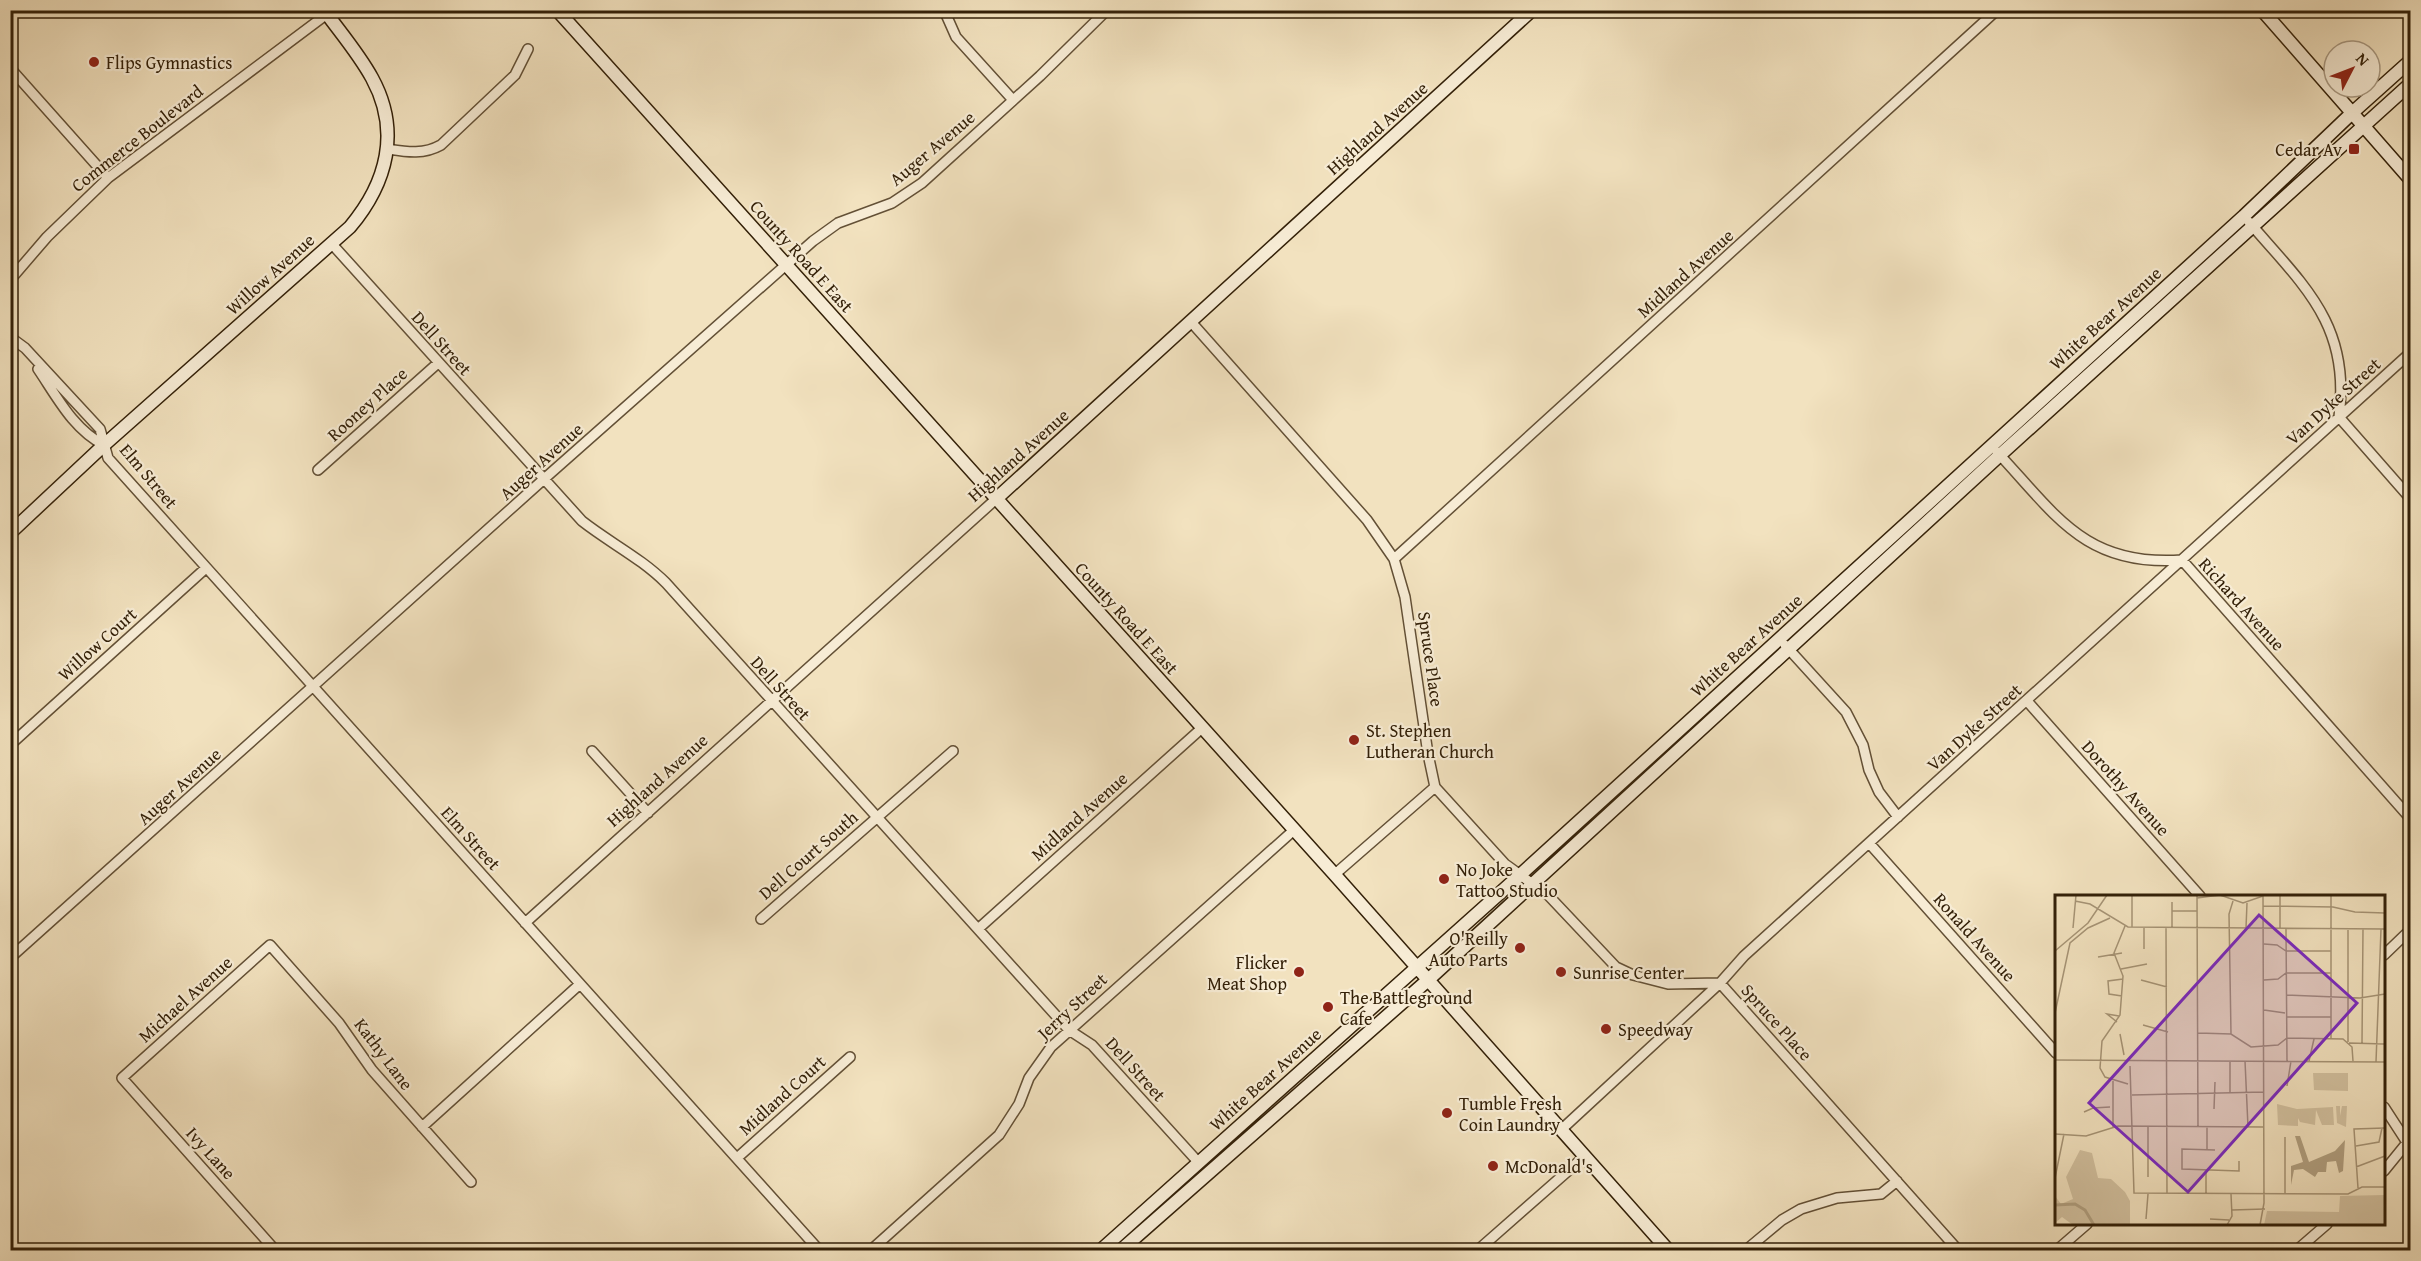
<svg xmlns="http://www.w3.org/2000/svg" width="2421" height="1261" font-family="'Gentium Book Plus',serif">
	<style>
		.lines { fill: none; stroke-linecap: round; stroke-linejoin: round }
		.street-casing { stroke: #635036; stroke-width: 12 }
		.secondary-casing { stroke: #332008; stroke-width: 15 }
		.street { stroke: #f7ecd5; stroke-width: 9 }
		.secondary { stroke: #f7ecd5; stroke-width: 12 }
		.poi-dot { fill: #8f2418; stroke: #f7ecd5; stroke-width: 2 }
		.labels { text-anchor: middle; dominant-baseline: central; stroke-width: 4.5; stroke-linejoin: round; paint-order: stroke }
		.poi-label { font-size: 18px; fill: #332008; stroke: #f7ecd5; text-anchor: start }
		.street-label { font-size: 18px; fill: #332008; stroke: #f7ecd5 }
		.inset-river { fill: none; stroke: #b1a081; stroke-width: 3 }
		.inset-road { fill: none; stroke: #a69476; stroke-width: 1.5 }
		.view { fill: #7b2cbf; fill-opacity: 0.15; stroke: #7b2cbf; stroke-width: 3 }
		.inset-edge { fill: none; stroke: #332008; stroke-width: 3 }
	</style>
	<rect width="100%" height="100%" fill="#f2e2bf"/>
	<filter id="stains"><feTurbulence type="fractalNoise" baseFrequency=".00333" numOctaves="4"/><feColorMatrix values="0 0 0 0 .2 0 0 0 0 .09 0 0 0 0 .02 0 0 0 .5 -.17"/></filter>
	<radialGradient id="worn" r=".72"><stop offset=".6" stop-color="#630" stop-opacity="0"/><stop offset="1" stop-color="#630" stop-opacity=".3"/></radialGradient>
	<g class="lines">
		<g class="street-casing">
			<path id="street" d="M944 10 956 37 1013 100
				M10 68 108 178
				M387 149C407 152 423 155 441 145L515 75 528 49
				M2249 222C2304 286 2351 325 2339 417L2410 498
				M331 243 582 521C610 543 641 558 666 583L1069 1030 1092 1045 1199 1163
				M10 280 47 237 108 178 327 14
				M1192 323 1367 520 1394 559 1405 597 1428 754 1435 787 1505 864 1548 895 1616 967 1633 975 1668 984 1720 983 1958 1250
				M10 337 25 348 100 429 108 458 819 1250
				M38 369C57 397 73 429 104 445
				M1997 452C2056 515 2085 567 2182 560L2410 818
				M318 470 438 363
				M1394 559 1997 10
				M1785 645 1846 712 1863 745 1869 770 1879 792 1898 817
				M2027 701 2200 896
				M10 745 206 568
				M592 751 648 813
				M1869 843 2056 1053
				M1334 875 1435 787
				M761 919 953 751
				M525 923 996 499
				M978 929 1202 728
				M2384 955 2410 930
				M10 958 544 479 813 241 838 223 892 203 922 183 1040 76 1107 10
				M2384 1107 2410 1147
				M422 1127 580 984
				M1562 1129 1720 983 1744 956 2410 353
				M737 1158 850 1057
				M2384 1171 2410 1139
				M275 1250 122 1078 270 945 339 1023 372 1070 471 1182
				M871 1250 999 1135 1019 1104 1029 1078 1051 1047 1294 830
				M1478 1250 1585 1156
				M1746 1250 1782 1220 1801 1209 1837 1198 1881 1194 1897 1181
				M2057 1250 2087 1224
				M2297 1250 2327 1224"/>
		</g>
		<g class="secondary-casing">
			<path id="secondary" d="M557 10 1335 875 1668 1250
				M2262 10 2410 179
				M996 499 1532 10
				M10 533 104 445 350 227C387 183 401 131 372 78 359 54 340 32 324 10
				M1101 1250 1519 876 2244 216 2352 113 2410 61
				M1121 1250 1428 980 2000 455 2410 84"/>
		</g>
		<use href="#street" class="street"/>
		<use href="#secondary" class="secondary"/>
	</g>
	<g class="poi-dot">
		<circle cx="94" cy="62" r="6"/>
		<rect x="2348" y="143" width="12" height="12" rx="3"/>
		<circle cx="1354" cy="740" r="6"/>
		<circle cx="1444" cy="879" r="6"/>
		<circle cx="1520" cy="948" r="6"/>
		<circle cx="1299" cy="972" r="6"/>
		<circle cx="1561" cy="972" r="6"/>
		<circle cx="1328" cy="1007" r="6"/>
		<circle cx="1606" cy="1029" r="6"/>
		<circle cx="1447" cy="1113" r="6"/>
		<circle cx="1493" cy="1166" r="6"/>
	</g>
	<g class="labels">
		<g class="poi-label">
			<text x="106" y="62">Flips Gymnastics</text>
			<text x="2342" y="149" text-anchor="end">Cedar Av</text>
			<text x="1366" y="730">St. Stephen<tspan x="1366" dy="21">Lutheran Church</tspan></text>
			<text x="1456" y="869">No Joke<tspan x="1456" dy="21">Tattoo Studio</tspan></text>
			<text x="1508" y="938" text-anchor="end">O'Reilly<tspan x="1508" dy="21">Auto Parts</tspan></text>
			<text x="1287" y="962" text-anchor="end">Flicker<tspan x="1287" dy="21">Meat Shop</tspan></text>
			<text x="1573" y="972">Sunrise Center</text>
			<text x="1340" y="997">The Battleground<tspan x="1340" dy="21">Cafe</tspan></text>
			<text x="1618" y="1029">Speedway</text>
			<text x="1459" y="1103">Tumble Fresh<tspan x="1459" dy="21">Coin Laundry</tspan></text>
			<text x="1505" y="1166">McDonald's</text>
		</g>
		<g class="street-label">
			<text transform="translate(1377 128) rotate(-42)">Highland Avenue</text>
			<text transform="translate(137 138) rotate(-38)">Commerce Boulevard</text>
			<text transform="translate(932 148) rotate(-40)">Auger Avenue</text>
			<text transform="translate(802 256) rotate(48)">County Road E East</text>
			<text transform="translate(1685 273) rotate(-42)">Midland Avenue</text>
			<text transform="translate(270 274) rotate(-42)">Willow Avenue</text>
			<text transform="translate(2105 318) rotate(-42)">White Bear Avenue</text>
			<text transform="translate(442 343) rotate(48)">Dell Street</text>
			<text transform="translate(2333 401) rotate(-42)">Van Dyke Street</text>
			<text transform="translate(367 404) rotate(-42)">Rooney Place</text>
			<text transform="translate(1018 455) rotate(-42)">Highland Avenue</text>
			<text transform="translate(541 461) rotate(-42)">Auger Avenue</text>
			<text transform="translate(149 476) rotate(50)">Elm Street</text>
			<text transform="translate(2242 604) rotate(48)">Richard Avenue</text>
			<text transform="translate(1127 618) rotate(48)">County Road E East</text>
			<text transform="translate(97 644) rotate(-42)">Willow Court</text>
			<text transform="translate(1746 645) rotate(-42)">White Bear Avenue</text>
			<text transform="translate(1431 659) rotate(82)">Spruce Place</text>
			<text transform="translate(781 688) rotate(48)">Dell Street</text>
			<text transform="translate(1974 727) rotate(-42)">Van Dyke Street</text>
			<text transform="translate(657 780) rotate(-42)">Highland Avenue</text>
			<text transform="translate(179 786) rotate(-42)">Auger Avenue</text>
			<text transform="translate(2126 788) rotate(48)">Dorothy Avenue</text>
			<text transform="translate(1079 816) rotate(-42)">Midland Avenue</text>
			<text transform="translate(471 838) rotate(48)">Elm Street</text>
			<text transform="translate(808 855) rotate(-41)">Dell Court South</text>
			<text transform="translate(1975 937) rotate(48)">Ronald Avenue</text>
			<text transform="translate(185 999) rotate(-42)">Michael Avenue</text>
			<text transform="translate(1072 1006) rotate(-43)">Jerry Street</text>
			<text transform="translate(1777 1022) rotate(48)">Spruce Place</text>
			<text transform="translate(384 1054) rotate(53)">Kathy Lane</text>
			<text transform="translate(1136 1069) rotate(48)">Dell Street</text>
			<text transform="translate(1265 1079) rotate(-42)">White Bear Avenue</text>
			<text transform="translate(782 1095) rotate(-42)">Midland Court</text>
			<text transform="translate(211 1153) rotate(48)">Ivy Lane</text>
		</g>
	</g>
	<g transform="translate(2055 895)">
		<rect width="330" height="330" fill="#f2e2bf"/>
		<path d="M258 178H293V196L259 195ZM222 209 242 214 278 212 279 230H267L261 215 260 230 245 227 243 223V231L223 230ZM281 211H285V221L287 211H292L291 232 282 228ZM25 255 37 258 43 283 56 284 70 297 75 306V330H18L7 322 0 328V301L6 309 18 304 11 282ZM330 300V330H209L212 316 284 317 285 301Z" fill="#d2c1a0"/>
		<path d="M240 241H245L254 267 280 256 290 245 288 276 284 278 281 266 272 267 271 277H263L260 282 248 274 239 275 236 290V271L248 267Z" fill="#b1a081"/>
		<path class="inset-river" d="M0 310 20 309 30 315 39 330"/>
		<path class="inset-road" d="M77 0V32M142 0 143 232M165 0 188 8 208 1M276 0V144M142 3 165 0M20 6 35 9 73 32 330 34M117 7V32M208 11 278 12 300 17 330 18M117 16H142M70 31 59 58 68 81 65 120 47 146 45 173 50 182 73 189M89 32V54M111 32 112 299M18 33 21 0M191 33 192 8M225 33V0M231 34 232 166M209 49 222 50 231 56H276M0 56 33 28 52 0M43 62 67 58M66 74 92 69M86 85 112 92M209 85 223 84 231 78H276M231 100 305 103 330 99M67 101 54 99 53 86 68 84M209 115 230 118M0 118 15 48 33 33 55 23M231 122H276M62 127 52 119 64 121M88 130 113 137M143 138 176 139 196 152 223 150 232 143 288 144 297 152 298 166M65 139 69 160M176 139 174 19 178 6M293 147V35M294 148 330 149M307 148 308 34M0 165 330 167M190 166 193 232M254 166 259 144M321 167 326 34M75 171 79 298 293 299 307 292H330M232 191 236 166M175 197V166M77 200 209 197M159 214 160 187M29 217 38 213 55 212M58 232V184M93 232V282M152 232V254M0 239 31 241 63 231 209 232M301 251 324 247 327 233M160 255 127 254V274L184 276V266M301 272 330 261M151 275V299M0 283 9 239M303 293 299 234 330 233M230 299V242M177 315 210 314M91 324 93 299M155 324 174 325M172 330 177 321 176 299M205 330 209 308 208 0"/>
		<path class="view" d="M204 20 302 108 133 297 34 208Z"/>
		<rect width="330" height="330" class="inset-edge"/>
	</g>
	<rect width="2421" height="1261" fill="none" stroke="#f2e2bf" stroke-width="36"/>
	<rect x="12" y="12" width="2397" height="1237" fill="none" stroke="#332008" stroke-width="3"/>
	<rect x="18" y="18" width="2385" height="1225" fill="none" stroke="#332008" stroke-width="1.5"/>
	<g transform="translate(2352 69) rotate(48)"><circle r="28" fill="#f7ecd5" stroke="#a99a83" stroke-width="1.5"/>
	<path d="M0-4.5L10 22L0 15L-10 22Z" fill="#8f2418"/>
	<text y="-9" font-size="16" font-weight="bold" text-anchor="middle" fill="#332008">N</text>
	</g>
	<rect width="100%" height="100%" filter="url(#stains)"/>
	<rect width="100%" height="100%" fill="url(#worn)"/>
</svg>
